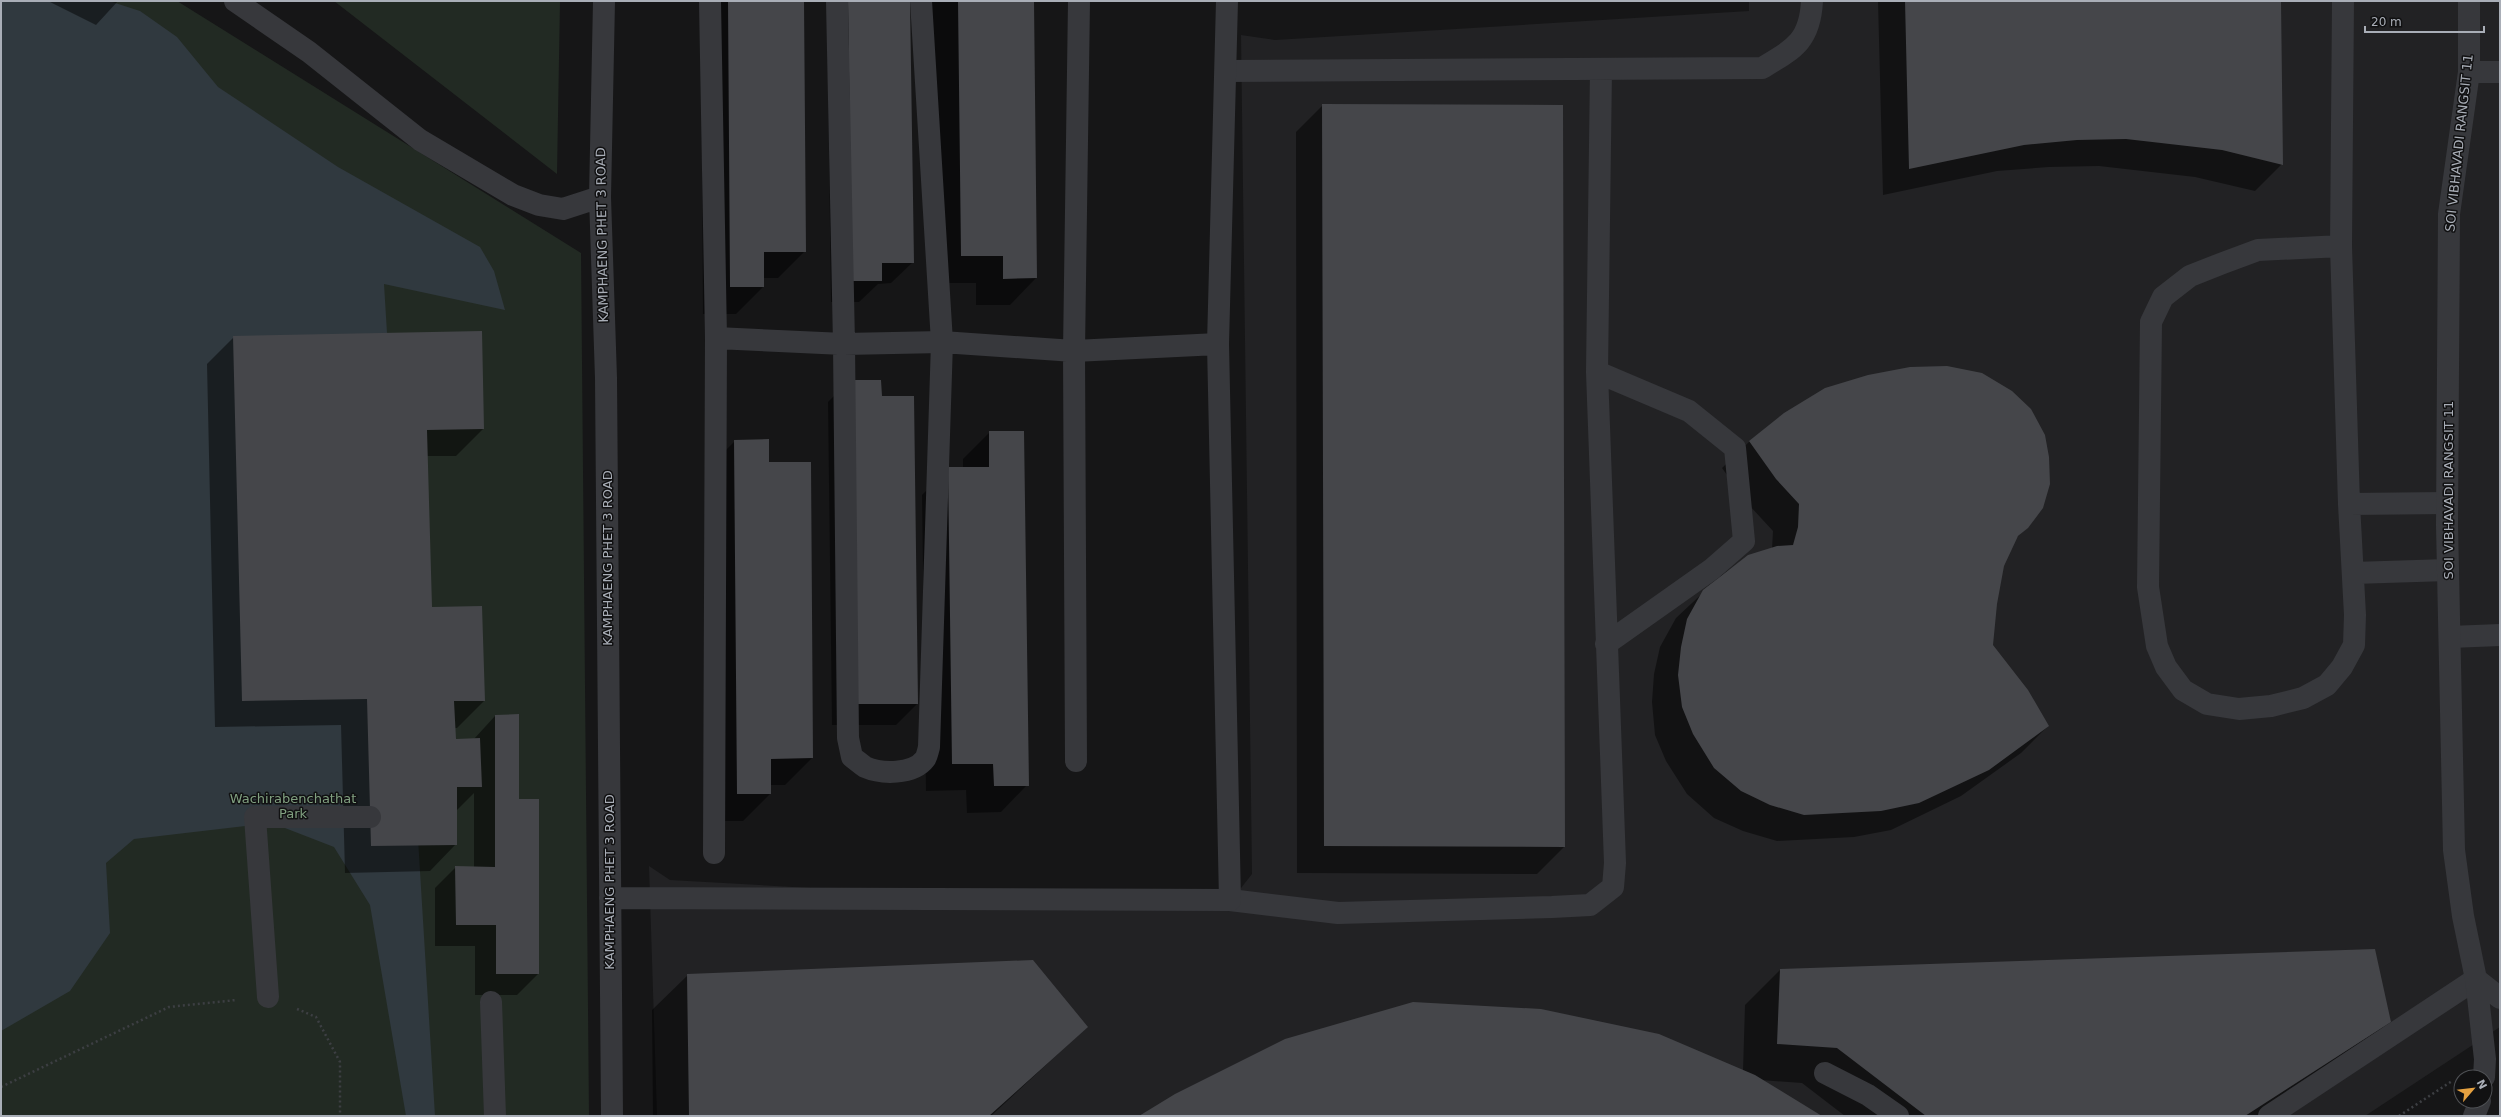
<svg xmlns="http://www.w3.org/2000/svg" width="2501" height="1117" font-family="'DejaVu Sans',sans-serif">
	<style>
		.built { fill: #222224 }
		.green { fill: #222a23 }
		.water { fill: #30393f }
		.shadow { fill: #0007 }
		.building { fill: #45464a }
		.lines { fill: none; stroke-linecap: round; stroke-linejoin: round }
		.path { stroke: #3d3f43; stroke-width: 2.5; stroke-dasharray: 2 3; stroke-linecap: butt }
		.lane { stroke: #37383c; stroke-width: 22 }
		.street { stroke: #37383c; stroke-width: 22 }
		.labels { text-anchor: middle; dominant-baseline: central; stroke-width: 3; stroke-linejoin: round; paint-order: stroke }
		.street-label { font-size: 13px; fill: #a9aeb7; stroke: #111112 }
		.park-label { font-size: 13px; fill: #81a081; stroke: #111112 }
	</style>
	<rect width="100%" height="100%" fill="#161617"/>
	<path class="built" d="M1749 1H2500V1027L2365 1116H657L649 866 670 880 1223 911 1252 874 1241 35 1275 40 1749 11Z"/>
	<path class="green" d="M1 1H177L581 253 589 1116H1Z
		M334 1H560L557 174Z"/>
	<path class="water" d="M1 1H109L140 11 177 37 218 87 338 167 480 247 494 271 505 310 384 284 435 1116H406L370 905 334 847 272 823 134 839 106 863 110 933 70 991 1 1031Z"/>
	<path class="shadow" d="M48 1H118L96 25Z
		M701 1H803L805 251 778 278H763V287L736 314H703Z
		M827 1H909L913 262 891 283 878 284 859 302H831Z
		M931 1H1033L1036 278 1010 305H976V283H934Z
		M1878 1H2280L2282 164 2255 191 2195 177 2099 166 2049 167 1997 171 1883 195Z
		M1323 105 1564 847 1537 874 1297 873 1296 132Z
		M234 337 483 429 456 456H427L431 608 484 701 457 728H454L455 740 474 739 495 716 518 800 538 974 517 995H475V946H435V888L456 867H474V793L456 811V844L430 871 345 873 341 725 215 727 207 364Z
		M849 381 881 397 917 704 896 725H832L828 402Z
		M1784 414 2027 528 2015 539 2003 566 1996 604 1992 646 2048 726 2021 753 1961 796 1891 830 1854 837 1777 841 1743 831 1714 818 1687 794 1666 761 1655 735 1652 702 1654 674 1660 647 1676 618 1723 574 1749 556 1772 549 1773 531 1749 505 1722 468 1749 442Z
		M990 432 1027 785 1001 812 967 813 966 790 926 791 922 495 949 468H963V459Z
		M735 441 768 463H810L812 758 785 785H770V794L743 821H711L708 468Z
		M1780 970 2389 1021 2354 1057 2263 1116H1845L1802 1083 1761 1080 1820 1116H1141L1743 1071 1745 1005Z
		M688 975 1087 1027 991 1116H653L652 1010Z"/>
	<path class="building" d="M728 1H804L806 252H764V287H730Z
		M848 1H910L914 263H882V281H852Z
		M958 1H1034L1037 278 1003 279V256H961Z
		M1905 1H2281L2283 165 2222 150 2126 139 2077 140 2024 145 1909 169Z
		M1322 104 1563 105 1565 847 1324 846Z
		M482 331 484 429 427 430 432 607 482 606 485 701H454L456 739 480 738 482 787H457V845L371 846 367 699 242 701 233 336Z
		M1947 366 1982 373 2012 391 2031 409 2045 435 2049 457 2050 484 2043 508 2028 528 2018 536 2004 566 1997 604 1993 645 2028 690 2049 726 1989 770 1919 803 1881 811 1804 815 1770 805 1741 791 1714 768 1693 734 1682 707 1678 675 1681 647 1687 619 1703 590 1748 555 1777 546 1793 545 1798 527 1799 504 1776 479 1749 441 1784 413 1825 388 1868 375 1910 367Z
		M849 380H881L882 396H914L918 704H853Z
		M989 431H1024L1029 786H994L993 764H952L948 467H989Z
		M769 439V462H811L813 758 771 759V794H737L734 440Z
		M519 714V799H539V974H496V925H456L455 866 495 867V715Z
		M2375 949 2391 1022 2245 1116H1926L1837 1048 1777 1044 1780 969Z
		M1033 960 1088 1027 989 1116H689L687 974Z
		M1413 1002 1541 1009 1659 1034 1755 1075 1822 1116H1139L1175 1094 1285 1039Z"/>
	<g class="lines">
		<path class="path" d="M297 1009 316 1017 340 1062V1116
			M1 1087 169 1007 236 1000
			M2399 1116 2452 1081"/>
		<path class="lane" d="M1226 71 1762 68C1794 49 1810 41 1812 1
			M2341 246 2258 250 2223 263 2190 276 2163 297 2151 322 2148 587 2157 646 2166 667 2183 690 2207 704 2239 709 2271 706 2303 698 2327 685 2342 667 2354 645 2355 615 2349 504 2341 246 2343 1
			M1597 372 1689 411 1735 448 1744 541 1712 569 1606 644
			M2349 504 2447 503
			M2353 573 2448 570
			M2450 637 2500 635
			M1230 900 1338 913 1552 907 1590 905 1613 887 1615 863 1597 372 1601 69
			M491 1002 495 1116
			M1825 1073 1868 1095 1898 1116
			M2269 1116 2476 979"/>
		<path class="street" d="M235 1 309 52 420 140 513 195 539 205 563 209 600 197
			M604 1 600 197 606 378 612 1116
			M710 1 716 338 714 853
			M837 1 844 344 848 738 852 757C856 760 861 764 865 767 881 774 913 775 925 759 927 756 928 751 929 747L942 342 921 1
			M2469 1V72L2449 214 2447 525 2454 850 2463 916 2476 979 2485 1059 2484 1077
			M2469 72H2500
			M716 338 844 344 942 342 1074 351 1218 344
			M1076 761 1074 351 1079 1
			M610 898 1230 900 1218 344 1227 1
			M2476 979 2500 998
			M268 997 255 817H370
			M2474 1116 2480 1101"/>
	</g>
	<g class="labels">
		<g class="street-label">
			<text transform="translate(2459 143) rotate(-84)">SOI VIBHAVADI RANGSIT 11</text>
			<text transform="translate(602 235) rotate(-91)">KAMPHAENG PHET 3 ROAD</text>
			<text transform="translate(2448 490) rotate(-90)">SOI VIBHAVADI RANGSIT 11</text>
			<text transform="translate(607 558) rotate(-90)">KAMPHAENG PHET 3 ROAD</text>
			<text transform="translate(609 882) rotate(-90)">KAMPHAENG PHET 3 ROAD</text>
		</g>
		<g class="park-label">
			<text x="293" y="798">Wachirabenchathat<tspan x="293" dy="15">Park</tspan></text>
		</g>
	</g>
	<rect width="2501" height="1117" fill="none" stroke="#a9aeb7" stroke-width="4"/>
	<g transform="translate(2473 1089) rotate(62)"><circle r="19" fill="#111112" stroke="#4e5054"/>
	<path d="M0-3L7 15L0 10L-7 15Z" fill="#e5a140"/>
	<text y="-6" font-size="11" font-weight="bold" text-anchor="middle" fill="#a9aeb7">N</text>
	</g>
	<path d="M2365 26v6h119v-6" fill="none" stroke="#a9aeb7" stroke-width="2"/>
	<text x="2371" y="26" font-size="12" fill="#a9aeb7" stroke="#111112" stroke-width="3" paint-order="stroke">20 m</text>
</svg>
